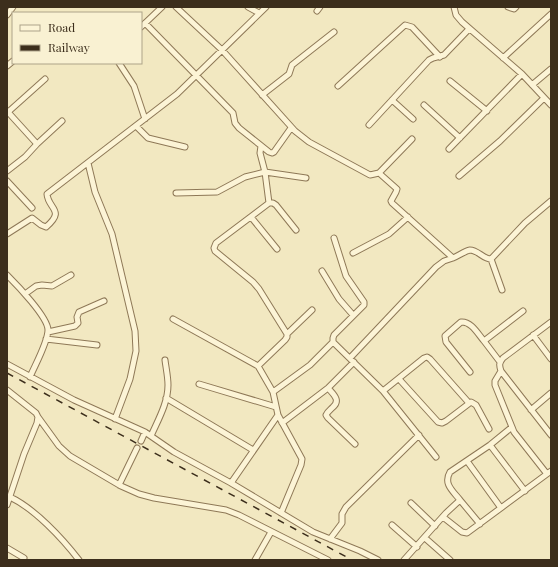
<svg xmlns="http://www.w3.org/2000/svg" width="558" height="567" font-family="'Playfair Display',serif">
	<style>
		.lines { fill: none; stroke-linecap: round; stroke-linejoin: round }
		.minor-casing { stroke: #8e7857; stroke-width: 7 }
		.minor { stroke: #fcf4d6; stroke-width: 5 }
		.rail { stroke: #3c2e1c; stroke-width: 1.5; stroke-dasharray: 7 7; stroke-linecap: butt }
	</style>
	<rect width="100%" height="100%" fill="#f2e8c1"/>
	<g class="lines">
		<g class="minor-casing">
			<path id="minor" d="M176 7 222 50 295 131 309 142 370 175 379 173 412 139
				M248 7 259 13
				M454 7 456 15 462 22 522 74 551 105
				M508 7 514 9 516 7
				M317 11 320 7
				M7 15 13 7
				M145 23 233 113 235 123 239 128 269 152 272 153 274 152 291 128
				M141 27 162 7
				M503 58 551 14
				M119 63 134 86 145 119
				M7 66 13 61
				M450 81 487 111
				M532 85 551 69
				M338 86 405 25 412 27 440 57
				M262 95 289 74 292 65 334 32
				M392 100 413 119
				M424 105 460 138
				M7 111 37 144 25 157 7 171
				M7 113 45 79
				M369 125 429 60 433 58 444 55 469 29
				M136 126 148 138 185 147
				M37 144 62 121
				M449 149 522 74
				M88 163 95 192 112 234 135 331 136 351 130 379 115 419
				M459 176 500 141 544 98
				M7 181 32 208
				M176 193 217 192 245 177 265 172 306 178
				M269 203H273L276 205 296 230
				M251 217 277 249
				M7 234 32 218 41 225 46 227C66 210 48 209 47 194L177 94 266 7
				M334 238 346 276 364 302V305L334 335 333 338V342L383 391 436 457
				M353 253 389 234 408 217
				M453 258C458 256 465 251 470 250 478 250 483 259 491 259L525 223 551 201
				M491 259 502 290
				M322 271 339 299 353 315
				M7 275C16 284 48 317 48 330 48 342 35 365 30 377
				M25 294 36 286 42 285 52 286 71 275
				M173 319 258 366 273 392 278 415 302 459 301 465 281 513
				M48 332 75 326 78 323 77 317 79 312 104 301
				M287 334 312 310
				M533 335 551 359
				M46 339 97 345
				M350 358 436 267 444 261 453 258 392 203 391 201 396 192 397 189 379 173
				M500 362 484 341 523 311
				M7 364 74 400 145 432 174 452 231 483 313 532 360 551 378 560
				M258 366 285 340 287 337V334L259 289 253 282 215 251 214 248 216 243 269 203 265 172 260 153 261 146
				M501 371C499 365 499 363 503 358L551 322
				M470 372 446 342 445 336 461 322C471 321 478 334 484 341
				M399 379 438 422 442 423 446 421 471 402 476 405 489 429
				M199 384 276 407
				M328 388C333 394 341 400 333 407 330 410 328 411 326 415L328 418 355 444
				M7 390 36 413 38 417 37 423 24 454 7 505
				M383 391 424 358 427 357 430 359 469 403
				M273 392 310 365 333 342
				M166 398 253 450
				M531 410 551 393
				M38 417 59 446 70 456 121 486 139 494 154 498 226 510 239 515 328 560
				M282 423 328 388 354 362
				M151 436C158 420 168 403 168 385 168 377 166 368 165 360
				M141 441 145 432
				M490 445 525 491
				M467 461 501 508
				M547 474 514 432 495 385V381L501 371 551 435
				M231 483 278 415
				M119 485 137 448
				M10 497C35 509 62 538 79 560
				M460 500 480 524
				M411 503 435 526
				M443 517 462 532 467 533 551 471
				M392 525 417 547
				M425 538 450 560
				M330 539 342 523V514L346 507 419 435
				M7 548 24 558
				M255 560 271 532
				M404 560 446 513 460 500C453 491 443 484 450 472L490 445 512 427"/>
		</g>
		<use href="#minor" class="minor"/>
		<path class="rail" d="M7 373 352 560"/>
	</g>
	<rect width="558" height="567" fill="none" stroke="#3c2e1c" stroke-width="16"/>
	<rect x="12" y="12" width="130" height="52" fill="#f9f1d2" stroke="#ada389"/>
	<rect x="20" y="25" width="20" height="6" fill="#fcf4d6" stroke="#ada389"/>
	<text x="48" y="32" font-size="12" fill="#3c2e1c">Road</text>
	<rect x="20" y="45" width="20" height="6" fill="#3c2e1c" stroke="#ada389"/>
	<text x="48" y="52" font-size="12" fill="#3c2e1c">Railway</text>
</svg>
